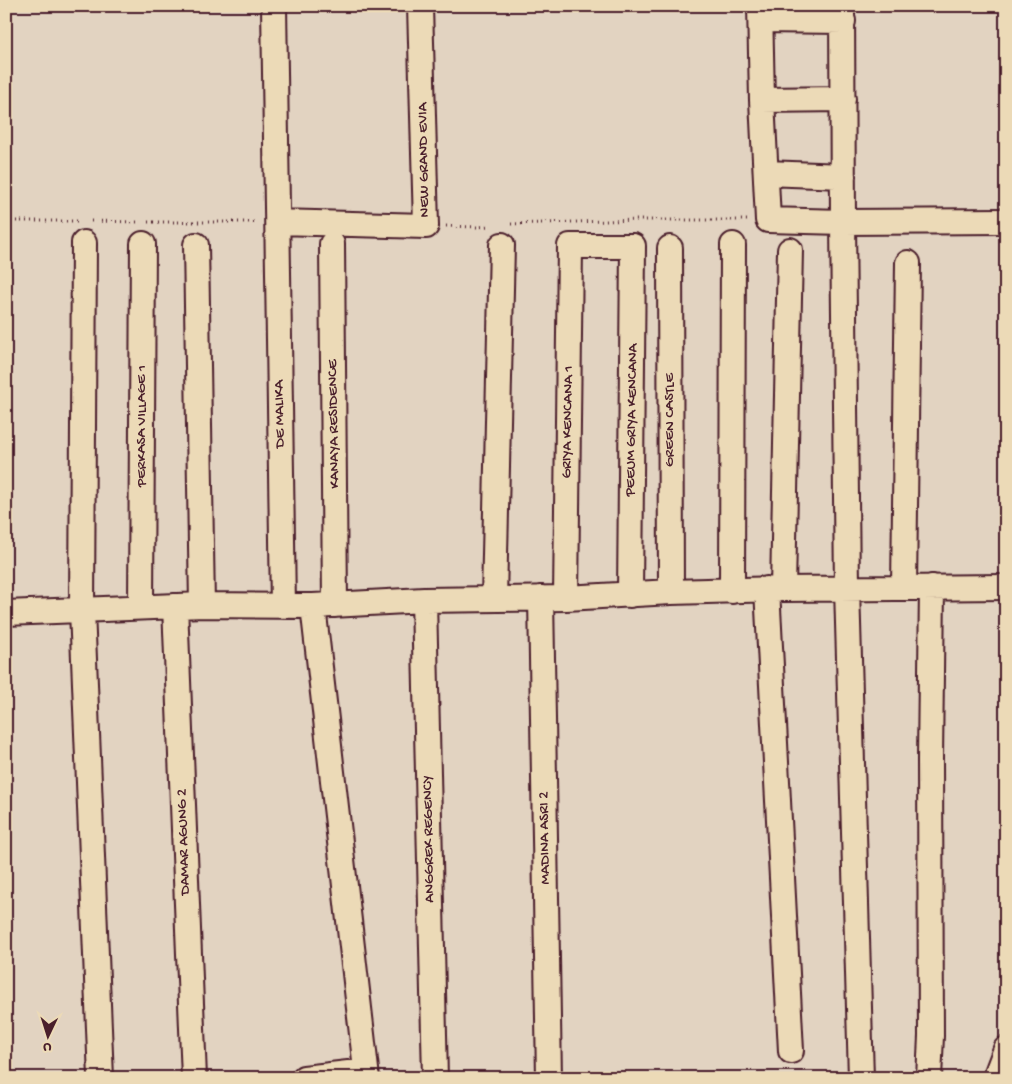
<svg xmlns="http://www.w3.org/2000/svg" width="1012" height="1084" font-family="'Gochi Hand',sans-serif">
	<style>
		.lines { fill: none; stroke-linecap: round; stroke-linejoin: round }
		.minor-casing { stroke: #4a1f2b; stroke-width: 28 }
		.path { stroke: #4a1f2b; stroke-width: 3; stroke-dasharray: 1 4; stroke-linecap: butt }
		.minor { stroke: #ecdab7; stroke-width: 24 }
		.labels { text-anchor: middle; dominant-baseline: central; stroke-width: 4; stroke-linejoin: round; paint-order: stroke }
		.street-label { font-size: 15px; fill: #4a1f2b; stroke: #ecdab7 }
	</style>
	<rect width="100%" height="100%" fill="#e2d3c1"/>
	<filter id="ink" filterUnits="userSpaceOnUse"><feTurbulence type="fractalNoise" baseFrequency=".02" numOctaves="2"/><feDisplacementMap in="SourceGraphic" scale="10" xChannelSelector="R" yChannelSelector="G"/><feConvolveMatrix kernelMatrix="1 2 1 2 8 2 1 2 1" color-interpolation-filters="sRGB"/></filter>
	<g filter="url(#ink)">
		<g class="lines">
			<g class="minor-casing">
				<path id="minor" d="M274 6 283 606
					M760 6 762 100 768 220 843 222 1006 221
					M842 6 843 222 847 588 861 1078
					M761 20 843 21
					M762 100 843 99
					M766 173 843 176
					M278 222 426 226 420 6
					M84 243 82 610 101 1078
					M332 244 335 605
					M196 245 202 605
					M670 248 671 592
					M904 588 908 263
					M767 589 791 1051
					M783 589 790 250
					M732 591 733 245
					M541 598 549 1078
					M566 598 570 246H633L630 595
					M494 599 502 245
					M424 600 435 1078
					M175 606 194 1078
					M313 606 424 600 566 598 671 592 783 589 1006 587
					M141 607 143 244
					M6 613 202 605 313 606 367 1078
					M304 1078 366 1071
					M929 1078 931 1036 930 759 932 587
					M995 1078 1006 1049"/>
			</g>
			<path class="path" d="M6 221H77
				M91 221 140 222
				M148 222H257
				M511 224 638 220H747
				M446 226 477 227 490 226"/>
			<use href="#minor" class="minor"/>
		</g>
	</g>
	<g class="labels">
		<g class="street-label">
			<text transform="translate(424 160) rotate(-91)">NEW GRAND EVIA</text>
			<text transform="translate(280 414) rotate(-91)">DE MALIKA</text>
			<text transform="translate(632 420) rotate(-89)">PEEUM GRIYA KENCANA</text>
			<text transform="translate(670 420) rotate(-90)">GREEN CASTLE</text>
			<text transform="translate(568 422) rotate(-89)">GRIYA KENCANA 1</text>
			<text transform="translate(334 424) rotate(-91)">KANAYA RESIDENCE</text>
			<text transform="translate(142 426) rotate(-90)">PERKASA VILLAGE 1</text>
			<text transform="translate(545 838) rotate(-91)">MADINA ASRI 2</text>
			<text transform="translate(429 839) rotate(-91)">ANGGREK REGENCY</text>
			<text transform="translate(184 842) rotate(-92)">DAMAR AGUNG 2</text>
		</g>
	</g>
	<rect width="1012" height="1084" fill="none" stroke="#ecdab7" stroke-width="25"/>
	<rect x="12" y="12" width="987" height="1059" fill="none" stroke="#4a1f2b" stroke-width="2" filter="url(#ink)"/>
	<g transform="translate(48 1036) rotate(184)" stroke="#ecdab7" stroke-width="4" paint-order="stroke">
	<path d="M0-4L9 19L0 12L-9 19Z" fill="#4a1f2b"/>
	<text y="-8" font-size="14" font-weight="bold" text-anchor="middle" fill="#4a1f2b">U</text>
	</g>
</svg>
